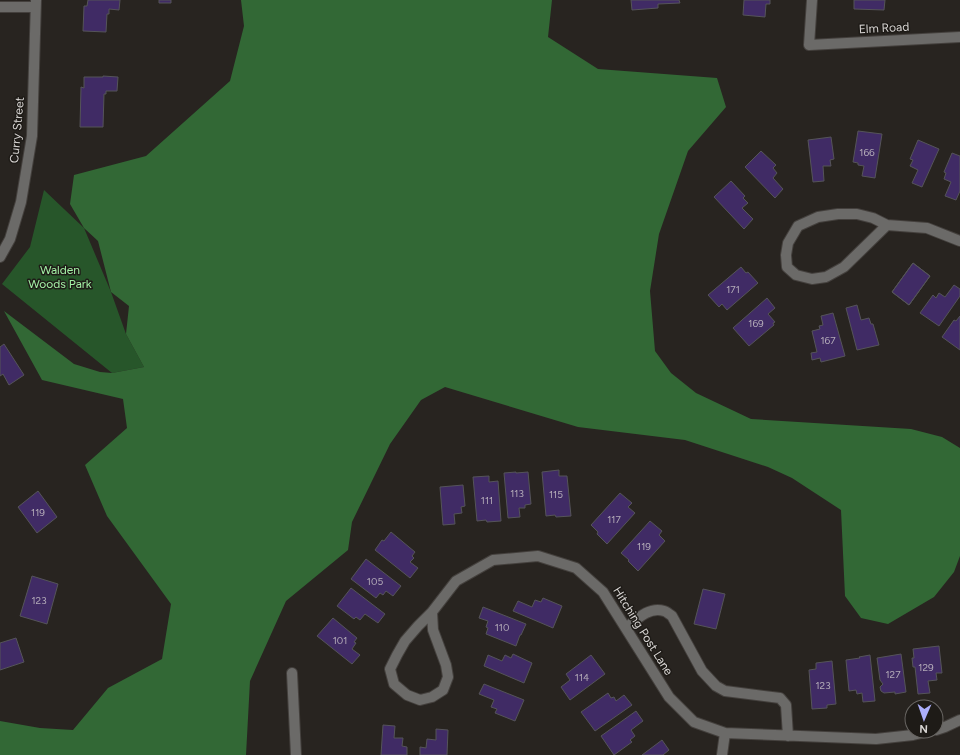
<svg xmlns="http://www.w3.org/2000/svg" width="960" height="755" font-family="Figtree,sans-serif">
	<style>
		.green { fill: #27562a }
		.forest { fill: #326835 }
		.building { fill: #402b65; stroke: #555459 }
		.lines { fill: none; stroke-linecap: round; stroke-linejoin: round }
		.minor-casing { stroke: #44403d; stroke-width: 12 }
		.minor { stroke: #6b6a68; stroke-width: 10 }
		.labels { text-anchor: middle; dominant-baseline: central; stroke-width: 3; stroke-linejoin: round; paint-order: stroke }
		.number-label { font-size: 10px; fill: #b3abb8 }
		.street-label { font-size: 12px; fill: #d9d6d4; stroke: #1e1b17 }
		.park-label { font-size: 12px; fill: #a3f1a5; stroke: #1e1b17 }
	</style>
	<rect width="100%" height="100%" fill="#282420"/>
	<path class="green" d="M44 190 84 228 111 292 126 334 144 367 112 373 2 284 30 247Z"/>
	<path class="forest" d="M241 0H552L548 37 598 69 717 78 726 107 688 151 659 234 650 291 655 351 671 373 696 393 751 419 911 429 942 437 960 448V556L954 572 934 597 888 624 861 618 845 596 841 510 792 478 768 467 685 440 578 427 445 387 421 400 390 444 352 522 348 550 286 601 250 681 246 755H0V721L40 728 73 730 108 688 162 659 171 604 107 516 85 465 127 428 123 399 42 380 4 311 74 364 100 372 112 373 144 367 126 334 129 306 111 292 98 241 84 228 70 204 74 175 146 156 230 81 244 26Z"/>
	<path class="building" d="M88 0H120L119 10 109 9V14H107L106 32 83 31 84 6H87Z
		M159 0H171V3H159Z
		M631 0H679L680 3 658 4V8L632 10Z
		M744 0H770V4H766L765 17 743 15Z
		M854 0H885L884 10 854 9Z
		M103 76 118 77 117 91H106V94H104L103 127H80L81 87 84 88V77H103Z
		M858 131 882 134 875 178 862 176 864 166 858 165V163L853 162Z
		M831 137 834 159 830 160 831 166H823L824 181 813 182 808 140Z
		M918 140 939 149 922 187 912 183 918 170 910 166 913 160 910 159Z
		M761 151 776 165 773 168 777 173 773 178 783 189 775 198 745 167Z
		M952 153 960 156V191L956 200 945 196 951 182 944 179 946 173 944 172Z
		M731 181 745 196 743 198 748 203 742 208 753 219 744 229 714 197Z
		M913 263 930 276 909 305 892 292Z
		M913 263 930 276 909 305 892 292Z
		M741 267 746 273 748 272 758 283 727 310 722 304 719 307 708 295Z
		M954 285 960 289V296L939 326 920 313 933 295 936 298 939 293 945 297Z
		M767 298 775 308 768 314 775 322 773 323 774 325 749 346 733 328Z
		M857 305 861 320 869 318 871 324H873L879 345 857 350 846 308Z
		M833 313 845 356 821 362 820 358 812 360 811 353 817 352 812 331 820 329 819 326 823 325 821 316Z
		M960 316V350L942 337 954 320 956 321Z
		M4 344 24 375 9 385 3 374 0 376V347Z
		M559 470V476H567L571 516 556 517 555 515 546 516 542 472Z
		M516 472V473L528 472 531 504 525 505V508H519L520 517 508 518 504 473Z
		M489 476V482L498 481 501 521 487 522 486 520 477 521 473 477Z
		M463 485 465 506 461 507 462 513 454 514 455 524 443 525 440 487Z
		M38 491 57 517 37 533 18 507Z
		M620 493 632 503 628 507 635 513 607 544 597 534 598 532 591 525Z
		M650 521 662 531 659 535 665 541 638 571 628 561 629 560 621 553Z
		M391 532 415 552 412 556 414 558 410 562 418 568 410 578 375 550 382 540 384 541Z
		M366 559 401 586 393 596 386 591 383 595 380 593 376 598 351 579Z
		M32 576 58 584 47 624 20 616Z
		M351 588 385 614 378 623 365 614 360 620 356 617 354 619 337 606Z
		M703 589 725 594 716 629 694 624Z
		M543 598 562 606 553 628 513 611 518 601 532 607 535 600 541 602Z
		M483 607 526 624 521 635H520L516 646 486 634 488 628 486 627 488 621 479 618Z
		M333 618 357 638 354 642 356 643 352 649 360 655 352 664 317 636Z
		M16 638 24 662 0 670V643Z
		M939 646 942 673H936L937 680 928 681 930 693 918 694 915 667H913L912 658H914L913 649Z
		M513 654 532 663 524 683 484 666 488 655 502 661 505 655 511 658Z
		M901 654 906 692 895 694V692L884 693 881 691 880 687 883 684 880 680 877 658Z
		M591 655 605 674 570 700 561 687 570 680 566 674Z
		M870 655 875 701 863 702 862 693 857 694 856 690 849 691 846 660 860 658 859 657Z
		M832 661 836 704 827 705V708L812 709 809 670 816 669V663Z
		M484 684 524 700 515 721 495 713 497 709 491 707 494 700 479 694Z
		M608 693 611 698 614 697 616 701 624 695 632 705 595 731 581 712Z
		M636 711 643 721 631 730 635 736 630 740 632 742 614 755 601 736Z
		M383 725 395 726 394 738H403L402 746 407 747V755H381Z
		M436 729 448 730 447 755H420V747L426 748 427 739 436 740Z
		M662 740 669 750 663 755H642Z"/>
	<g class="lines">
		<g class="minor-casing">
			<path id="minor" d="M812 0 809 45 960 37
				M0 7H35
				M887 225 844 267 826 277 812 279 796 275 787 267 786 255 788 243 798 226 818 217 838 214H857L873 218 887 225 927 228 960 241
				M0 257 10 239 21 202 32 136 36 0
				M432 612 433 630 446 665 448 677 443 690 432 697 420 700 407 695 394 684 390 669 397 655 405 641 418 626 432 612 456 581 493 560 538 556 576 568 603 592 669 697 694 722 725 733 722 755
				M626 628C636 620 649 606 664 611 666 611 669 614 672 616L702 671 716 686 725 691 780 698 786 705 788 736
				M292 673 296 755
				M936 730 945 727 960 720
				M725 733 876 739 913 735 930 731"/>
		</g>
		<use href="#minor" class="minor"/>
	</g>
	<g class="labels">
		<g class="number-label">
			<text x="867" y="152">166</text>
			<text x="733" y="289">171</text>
			<text x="756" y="323">169</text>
			<text x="828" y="340">167</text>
			<text x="517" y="493">113</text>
			<text x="556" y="494">115</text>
			<text x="487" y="500">111</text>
			<text x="38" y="512">119</text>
			<text x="614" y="519">117</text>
			<text x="644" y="546">119</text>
			<text x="375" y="581">105</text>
			<text x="39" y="600">123</text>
			<text x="502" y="627">110</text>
			<text x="340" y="640">101</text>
			<text x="926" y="667">129</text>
			<text x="893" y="674">127</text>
			<text x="582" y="677">114</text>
			<text x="823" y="685">123</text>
		</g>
		<g class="street-label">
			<text transform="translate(884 28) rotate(-3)">Elm Road</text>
			<text transform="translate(17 130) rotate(-85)">Curry Street</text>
			<text transform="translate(643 631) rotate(58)">Hitching Post Lane</text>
		</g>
		<g class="park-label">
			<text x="60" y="270">Walden<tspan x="60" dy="14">Woods Park</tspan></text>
		</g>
	</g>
	<g transform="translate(924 719) rotate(182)"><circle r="19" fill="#1e1b17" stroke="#696663"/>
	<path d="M0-3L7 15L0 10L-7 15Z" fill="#acaffb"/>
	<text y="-6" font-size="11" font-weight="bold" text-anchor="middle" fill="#d9d6d4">N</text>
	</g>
</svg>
